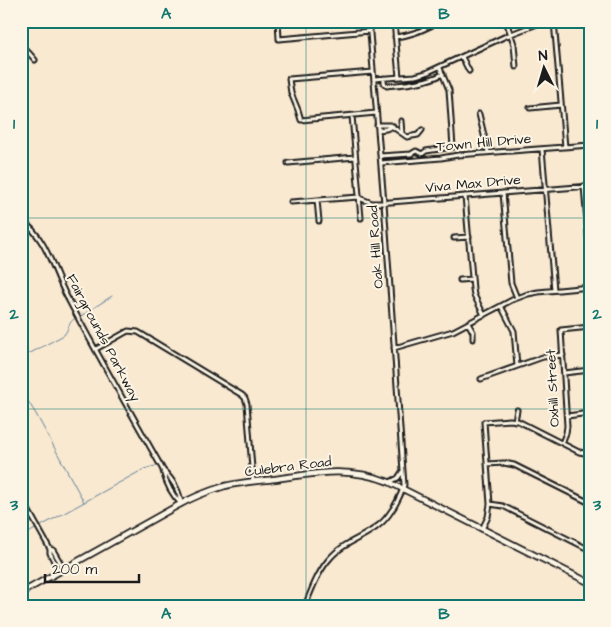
<svg xmlns="http://www.w3.org/2000/svg" width="611" height="627" font-family="'Architects Daughter',sans-serif">
	<style>
		.lines { fill: none; stroke-linecap: round; stroke-linejoin: round }
		.stream { stroke: #628099; stroke-width: 1 }
		.minor-casing { stroke: #1c1c1c; stroke-width: 7 }
		.secondary-casing { stroke: #1c1c1c; stroke-width: 8 }
		.minor { stroke: #fcf5e5; stroke-width: 3 }
		.secondary { stroke: #fcf5e5; stroke-width: 4.5 }
		.grid { fill: none; stroke: #0f766e; stroke-width: 1; stroke-opacity: 0.55 }
		.labels { text-anchor: middle; dominant-baseline: central; stroke-width: 4; stroke-linejoin: round; paint-order: stroke }
		.street-label { font-size: 14px; fill: #1c1c1c; stroke: #fcf5e5 }
		.neatline { fill: none; stroke: #0f766e; stroke-width: 2 }
		.grid-label { font-size: 16px; text-anchor: middle; font-weight: bold; fill: #0f766e }
	</style>
	<rect width="100%" height="100%" fill="#f9e9d1"/>
	<filter id="ink" filterUnits="userSpaceOnUse"><feTurbulence type="fractalNoise" baseFrequency=".02" numOctaves="2"/><feDisplacementMap in="SourceGraphic" scale="10" xChannelSelector="R" yChannelSelector="G"/><feConvolveMatrix kernelMatrix="1 2 1 2 8 2 1 2 1" color-interpolation-filters="sRGB"/></filter>
	<g filter="url(#ink)">
		<g class="lines">
			<path class="stream" d="M81 316 112 296
				M21 358 64 335C69 329 68 323 74 319
				M21 390 36 414 84 502
				M21 537 135 474 144 469 155 466"/>
			<g class="minor-casing">
				<path id="minor" d="M278 21 279 39 370 31
					M394 21 399 77
					M506 21 514 44 516 67
					M554 21 565 147
					M395 37C414 35 424 29 441 21
					M21 47 29 53 35 60
					M462 57 469 71
					M373 72 289 79 291 93 298 110 301 120 376 113
					M384 78V83L387 86C406 84 425 83 443 74
					M374 79 415 76 426 73 506 36 545 21
					M530 108 561 105
					M479 114 488 152
					M352 116 361 218
					M401 121 402 133
					M377 125H390L407 137 418 135 422 130
					M378 130 386 129 393 126
					M542 149 554 290
					M380 156 411 154 416 151 422 154 426 151 453 147 449 90 440 68
					M288 163 355 157
					M381 163 441 158 458 155 590 145
					M584 186 590 258
					M503 193 511 283 517 298
					M465 196 473 289 474 295 484 315
					M359 198 372 203H378L590 186
					M317 200 319 221
					M291 202 359 197
					M21 220C47 237 53 271 67 297 98 356 131 413 163 470 172 479 180 491 181 504
					M454 238 469 237
					M460 280 472 279
					M501 306 514 331 517 366
					M468 323 473 332V339
					M394 348 453 331 512 300 528 294 538 292 590 287
					M96 349 128 331 138 332 242 395 245 398 247 404 253 481
					M564 373 590 370
					M481 379 543 357 563 355
					M567 416 590 413
					M515 421 517 410
					M562 443 566 433 567 426 561 330 590 327
					M487 464 504 463 514 465 590 503
					M163 471C166 483 172 495 181 504
					M390 482 398 478 402 472
					M21 497 50 549 53 550 64 569
					M490 504 503 506 590 550
					M482 529 488 517 490 504 484 422 510 420 518 421 579 452 590 454
					M50 549V553L59 572
					M305 606C312 589 318 571 331 557 344 542 364 538 379 525 386 520 390 513 394 507 398 500 402 493 404 485L384 203 369 21"/>
			</g>
			<g class="secondary-casing">
				<path id="secondary" d="M21 593 175 507C191 498 208 491 225 486 241 482 259 481 275 479 317 473 348 466 389 482L590 583"/>
			</g>
			<use href="#minor" class="minor"/>
			<use href="#secondary" class="secondary"/>
		</g>
	</g>
	<path class="grid" d="M306 21V606M21 218H590M21 409H590"/>
	<g class="labels">
		<g class="street-label">
			<text transform="translate(484 143) rotate(-5)">Town Hill Drive</text>
			<text transform="translate(473 184) rotate(-5)">Viva Max Drive</text>
			<text transform="translate(376 247) rotate(-94)">Oak Hill Road</text>
			<text transform="translate(103 338) rotate(62)">Fairgrounds Parkway</text>
			<text transform="translate(553 388) rotate(-93)">Oxhill Street</text>
			<text transform="translate(288 467) rotate(-7)">Culebra Road</text>
		</g>
	</g>
	<rect width="611" height="627" fill="none" stroke="#fcf5e5" stroke-width="55"/>
	<g transform="translate(544 68) rotate(355)" stroke="#fcf5e5" stroke-width="4" paint-order="stroke">
	<path d="M0-4L9 19L0 12L-9 19Z" fill="#1c1c1c"/>
	<text y="-8" font-size="14" font-weight="bold" text-anchor="middle" fill="#1c1c1c">N</text>
	</g>
	<path d="M45 574v8h94v-8" fill="none" stroke="#1c1c1c" stroke-width="2.5"/>
	<text x="52" y="574" font-size="15" fill="#1c1c1c" stroke="#fcf5e5" stroke-width="4" paint-order="stroke">200 m</text>
	<rect x="28" y="28" width="556" height="572" class="neatline"/>
	<g class="grid-label">
		<text x="166" y="19">A</text>
		<text x="444" y="19">B</text>
		<text x="14" y="129">1</text>
		<text x="597" y="129">1</text>
		<text x="14" y="319">2</text>
		<text x="597" y="319">2</text>
		<text x="14" y="510">3</text>
		<text x="597" y="510">3</text>
		<text x="166" y="619">A</text>
		<text x="444" y="619">B</text>
	</g>
</svg>
